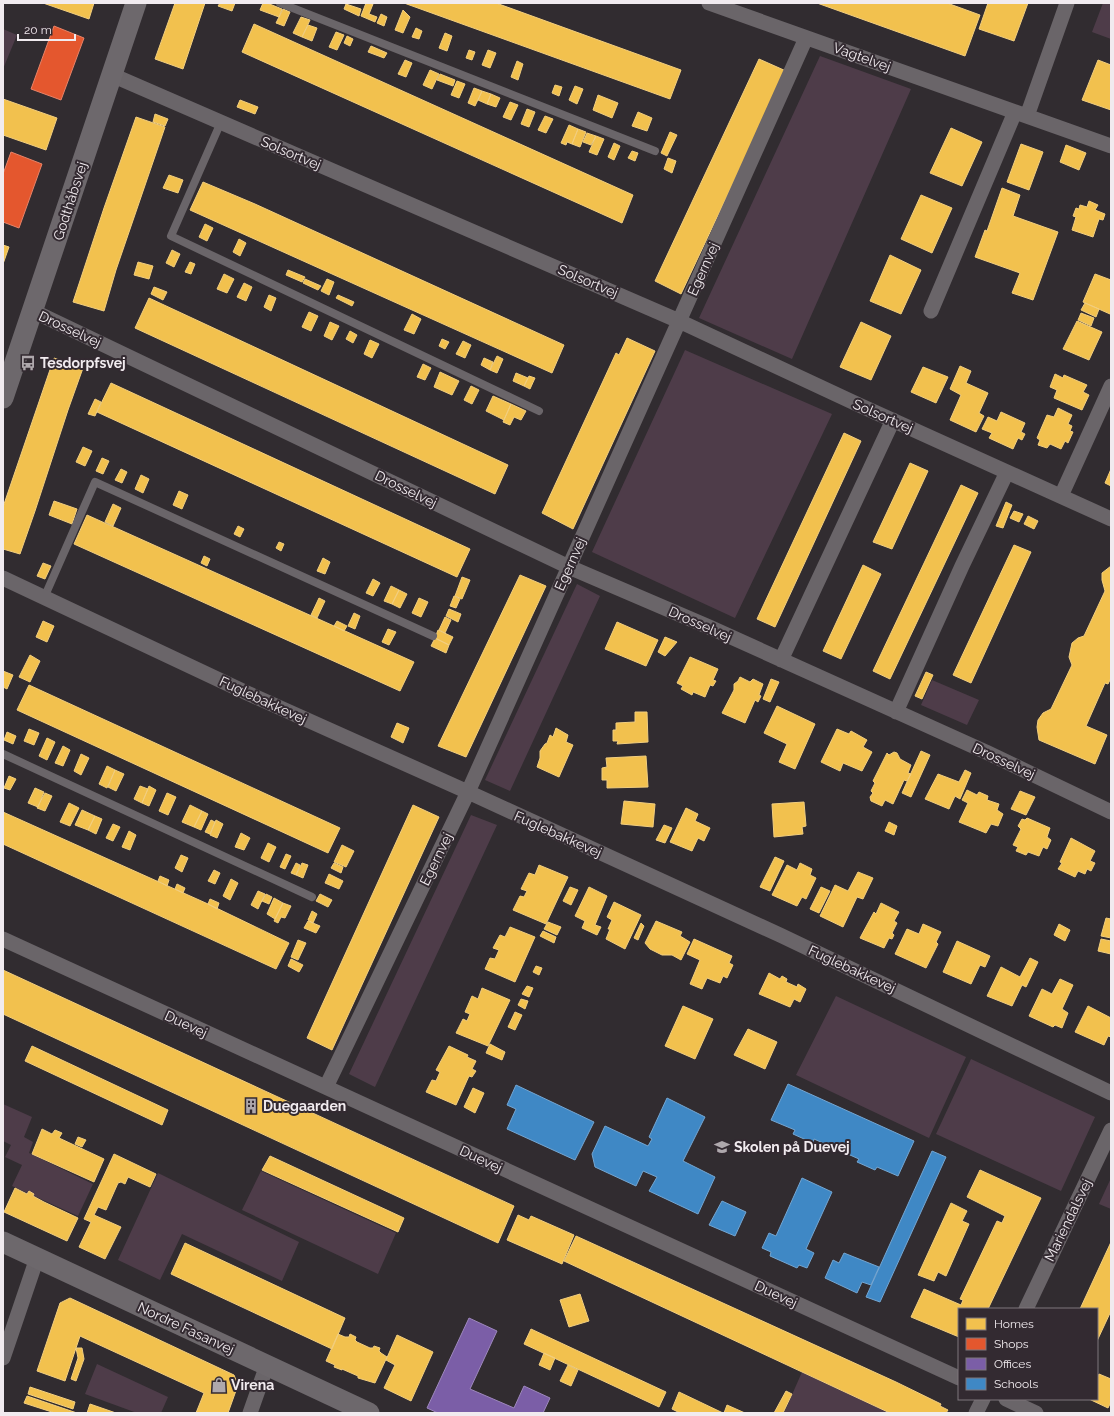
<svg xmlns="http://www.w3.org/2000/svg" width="1114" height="1416" font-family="Raleway,sans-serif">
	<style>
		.green { fill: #4e3c49 }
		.homes { fill: #f2c14e; stroke: #f2ce7e }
		.shops { fill: #e4572e; stroke: #e88368 }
		.offices { fill: #7b5ea7; stroke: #9e88bd }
		.schools { fill: #3f88c5; stroke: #74a6d2 }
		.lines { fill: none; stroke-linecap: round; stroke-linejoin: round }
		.lane { stroke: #6a6569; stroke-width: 8 }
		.street { stroke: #6a6569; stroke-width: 15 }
		.secondary { stroke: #6d686c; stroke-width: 21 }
		.labels { text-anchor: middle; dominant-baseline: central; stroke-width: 4; stroke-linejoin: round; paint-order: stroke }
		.street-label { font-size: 14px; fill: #f1ebef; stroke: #332a31 }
		.poi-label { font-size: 14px; font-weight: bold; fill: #f1ebef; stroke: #332a31; text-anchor: start }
	</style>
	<rect width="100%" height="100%" fill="#312c30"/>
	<path class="green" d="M1103 3H1111V39L1092 32Z
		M3 29 17 35 3 69Z
		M820 56 911 89 792 359 699 318Z
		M685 350 832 414 735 618 592 552Z
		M577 584 600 596 510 791 485 780Z
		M932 680 979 700 967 725 921 705Z
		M471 815 497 825 375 1087 349 1074Z
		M836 996 966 1057 929 1138 796 1075Z
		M971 1059 1095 1117 1061 1191 936 1134Z
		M3 1104 32 1117 24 1137 33 1142 29 1153 93 1184 78 1216 12 1186 22 1165 5 1157 11 1145 3 1141Z
		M261 1171 396 1233 378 1274 242 1210Z
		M158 1173 299 1242 282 1281 182 1234 160 1280 118 1260Z
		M1111 1178V1209L1099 1204Z
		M97 1364 168 1397 161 1413H137L85 1394Z
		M802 1372 890 1413H784Z"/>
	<path class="homes" d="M43 3H94L89 19Z
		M175 3H205L183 69 155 59Z
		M220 3H235L232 11 218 6Z
		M263 3H267L282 9 279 17 260 10Z
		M366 3 373 4 369 14 377 17 375 22 361 16Z
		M404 3H496L681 70 670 99Z
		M817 3H947L980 15 965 56Z
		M988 3H1028L1014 41 979 29Z
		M346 4 361 9 359 16 344 9Z
		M283 9 290 12 284 26 276 23Z
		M403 10 410 17 403 33 395 30Z
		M381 14 387 17 384 26 377 23Z
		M301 17 310 20 302 37 293 33Z
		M254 24 633 195 622 223 242 52Z
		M308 25 317 28 312 41 302 37Z
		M416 28 422 31 419 39 412 37Z
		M336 32 344 35 337 50 329 47Z
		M445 33 452 36 447 51 439 48Z
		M347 36 353 39 350 46 344 43Z
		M371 46 387 53 384 58 368 52Z
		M469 50 475 52 472 60 466 58Z
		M488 50 496 53 490 68 482 65Z
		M759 59 786 71 681 294 655 281Z
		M405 60 412 63 406 77 398 74Z
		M1098 60 1111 65V110L1082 100Z
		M517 61 523 64 518 80 511 77Z
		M430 70 439 74 432 89 423 85Z
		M440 74 455 80 453 86 437 80Z
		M457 81 465 84 459 98 451 95Z
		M555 85 562 87 559 96 552 93Z
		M575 86 583 89 577 104 569 100Z
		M474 88 482 91 475 106 468 103Z
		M482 91 491 94 487 104 478 100Z
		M491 94 500 98 496 107 487 104Z
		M598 95 618 103 612 118 593 110Z
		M3 99 57 118 46 150 3 135Z
		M240 100 258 107 255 114 237 107Z
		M510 102 518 105 511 120 503 117Z
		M527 109 535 112 529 127 521 124Z
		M638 112 652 118 647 131 632 126Z
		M155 114 168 119 165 126 153 122Z
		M545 116 553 119 546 133 538 130Z
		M136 117 165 127 116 270 104 311 73 302 104 208Z
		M569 125 578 129 572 144 567 142 566 145 561 143Z
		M951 128 982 142 962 186 930 173Z
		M578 129 586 132 580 147 572 144Z
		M670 132 677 135 667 156 661 153Z
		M587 133 596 136 591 145 583 142Z
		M596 136 604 139 597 155 589 152Z
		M614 143 620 146 614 160 608 157Z
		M1021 144 1043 152 1029 190 1007 182Z
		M1066 145 1086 153 1079 170 1060 162Z
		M632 151 638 153 635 161 628 158Z
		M668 158 676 161 672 173 664 169Z
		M169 175 183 180 178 193 163 188Z
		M203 182 255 204 564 345 552 373 190 210Z
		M1002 188 1020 195 1013 216 1058 232 1033 300 1012 293 1020 273 975 257 985 230 987 231Z
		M921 195 952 208 932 253 901 239Z
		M1089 201 1098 205 1095 210 1105 214 1103 220 1099 219 1093 237 1072 230 1076 217 1073 216 1076 208 1079 209 1080 205 1087 207Z
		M205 224 213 228 207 241 199 237Z
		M239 239 246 243 240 256 233 252Z
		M3 245 9 247 3 264Z
		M172 250 180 254 174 267 166 263Z
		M890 255 921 270 901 314 870 301Z
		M138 262 153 266 149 279 134 275Z
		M190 262 195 264 191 274 185 272Z
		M288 270 305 277 302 282 286 275Z
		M224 274 234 279 227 293 217 289Z
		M1095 274 1111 280V311L1110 314 1083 302Z
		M305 279 321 286 318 290 303 283Z
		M327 279 334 282 329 295 321 291Z
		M244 283 252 287 246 301 237 297Z
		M154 287 167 292 163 300 151 294Z
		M269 295 276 298 271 311 264 307Z
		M338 295 354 302 352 306 336 298Z
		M149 298 508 465 495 494 135 328Z
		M1085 303 1099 309 1096 317 1081 310Z
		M309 312 318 316 311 331 302 327Z
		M1081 313 1094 318 1091 326 1078 320Z
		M412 314 421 319 414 334 404 330Z
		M1077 321 1102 332 1089 360 1063 349Z
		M330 322 339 326 332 340 324 336Z
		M861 322 891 336 871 380 840 367Z
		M350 331 357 335 353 343 346 339Z
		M627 338 655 351 573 529 542 513 616 353 619 355Z
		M442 339 449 342 445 349 439 346Z
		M370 340 379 344 372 358 364 354Z
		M463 341 471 345 465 358 456 354Z
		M497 356 503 359 497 373 490 370Z
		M54 358 83 368 68 410 35 511 20 554 3 549V507Z
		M484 358 493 362 490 370 481 365Z
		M423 364 431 368 425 380 417 377Z
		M960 366 971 371 966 383 988 393 979 413 984 416 976 432 950 420 961 395 950 389Z
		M923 367 948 377 936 403 911 392Z
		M440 372 459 381 452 395 434 387Z
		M516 373 528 378 524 386 513 381Z
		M1055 374 1063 378 1064 375 1087 385 1083 392 1089 395 1082 410 1054 398 1057 390 1050 387Z
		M529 376 535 378 530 389 524 386Z
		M111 383 470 549 457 577 97 412Z
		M471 386 479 390 472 404 464 400Z
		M493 396 511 404 504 420 486 411Z
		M95 399 101 402 95 416 88 414Z
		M511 404 526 411 521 420 514 417 510 425 503 422Z
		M1058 408 1072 415 1068 424 1072 426 1070 431 1073 432 1068 443 1065 441 1061 449 1050 444 1047 448 1038 445 1040 440 1037 438 1047 415 1054 417Z
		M1001 412 1025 423 1021 432 1025 434 1022 440 1018 438 1013 449 989 438 992 433 982 429 988 417 997 421Z
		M844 433 861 441 775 627 757 619Z
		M83 447 92 451 85 466 76 462Z
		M102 458 109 461 103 474 96 471Z
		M910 463 928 471 892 549 873 542Z
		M121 469 127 472 122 483 115 480Z
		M1111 469V486L1105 483Z
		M141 475 149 479 143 493 135 489Z
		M961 485 978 493 890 679 873 671Z
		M179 491 188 495 182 509 173 505Z
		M54 501 77 509 72 524 49 515Z
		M1006 502 1012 505 1003 528 996 526Z
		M113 504 121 508 113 526 105 522Z
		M1014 511 1023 514 1019 522 1010 518Z
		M87 515 414 662 400 691 74 544Z
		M1028 516 1038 521 1034 529 1024 524Z
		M238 526 244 529 240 537 234 534Z
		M279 542 284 544 281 551 276 548Z
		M1014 545 1031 552 971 683 953 675Z
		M204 556 210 559 207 566 201 563Z
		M323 558 330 562 325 574 317 571Z
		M43 563 51 566 45 579 37 576Z
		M863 565 881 574 841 659 823 651Z
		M1111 566V678L1108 684 1105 683 1086 726 1107 735 1095 764 1039 740 1037 727 1038 720 1043 713 1051 709 1072 665 1069 657 1072 643 1078 638 1084 636 1105 591 1102 580V573Z
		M520 575 546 586 466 757 438 746Z
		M462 577 470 580 462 599 455 596Z
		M373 579 380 583 373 596 366 593Z
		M391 586 399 590 392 604 384 601Z
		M399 590 407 594 400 608 392 604Z
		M454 596 460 599 456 608 450 606Z
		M319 598 325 601 317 618 311 615Z
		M419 598 428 602 421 617 412 613Z
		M449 609 461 614 458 622 446 616Z
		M354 613 360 616 355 629 348 626Z
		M445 617 451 620 445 633 439 630Z
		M43 621 54 626 47 642 36 637Z
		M337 621 347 626 344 631 334 626Z
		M617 622 658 640 646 666 605 649Z
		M388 629 396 632 389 645 382 642Z
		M438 630 453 637 449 645 435 638Z
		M665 637 677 642 665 656 658 652Z
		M435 638 449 645 446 653 431 646Z
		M30 655 40 661 30 682 19 677Z
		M690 657 718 669 713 680 716 681 713 686 710 685 705 697 693 692 692 695 681 689 683 686 677 683Z
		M3 671 13 675 7 689 3 687Z
		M926 672 933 675 922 699 915 696Z
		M740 677 750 682 753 679 763 684 759 695 761 696 758 702 755 700 745 723 722 713 734 690V684L738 681Z
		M771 679 779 682 770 702 763 699Z
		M29 685 340 828 328 853 17 710Z
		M777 706 815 724 795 769 779 762 787 744 764 733Z
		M635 712H647L648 742 617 744 618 741H613V730H616V723L635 722Z
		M397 723 409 728 403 743 391 737Z
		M556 728 568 735 566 742 573 745 559 777 537 767 540 758V751L545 744 547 743 550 735 553 737Z
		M29 729 39 733 34 745 24 741Z
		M837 729 849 734 851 731 867 740 863 747 872 752 862 771 843 763 840 771 821 762Z
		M7 732 16 736 13 744 4 740Z
		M47 738 55 742 47 760 39 756Z
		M63 746 70 750 63 766 55 763Z
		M921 751 930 755 911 797 902 793Z
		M894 752 897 753 900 759 911 765 908 773 911 774 907 781 904 780 893 804 885 800 882 806 871 801 870 797 873 793 871 791 875 783 873 781 887 753 889 755Z
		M81 754 89 758 81 775 74 771Z
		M646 756 648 787 607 788V780H602V768L607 767 606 758Z
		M107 766 115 770 107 788 99 784Z
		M115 770 124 774 116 791 108 787Z
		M965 770 971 773 960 799 955 796 949 809 925 799 938 774 959 782Z
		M9 776 16 779 10 790 4 788Z
		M140 786 148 789 142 803 134 799Z
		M149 786 156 790 149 806 142 803Z
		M35 788 44 792 38 807 28 803Z
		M967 790 977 795 979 792 988 796 987 800 999 804 997 810 1003 814 998 826 991 824 986 833 959 822 968 803 962 800Z
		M1020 791 1035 797 1026 815 1011 809Z
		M45 793 52 796 45 811 37 808Z
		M167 793 176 797 168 815 159 811Z
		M624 801 655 804 653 827 621 824Z
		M804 802 806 826 802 827 803 834 774 837 772 804Z
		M69 803 79 808 70 826 60 822Z
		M190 805 202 811 194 827 182 822Z
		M413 805 439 817 332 1050 307 1038Z
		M686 808 698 814 695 821 710 828 704 841 698 838 692 851 670 842Z
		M82 810 95 816 88 830 75 825Z
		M202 811 208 814 201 830 194 827Z
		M3 812 208 904 289 943 276 969 3 844Z
		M95 816 102 819 96 834 88 830Z
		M1027 818 1050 828 1047 837 1051 840 1047 849 1043 847 1039 856 1028 852 1026 855 1016 851 1018 847 1013 845 1021 829 1018 826 1022 819 1025 820Z
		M211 820 215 822 210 834 205 832Z
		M216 820 223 824 217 838 210 835Z
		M889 822 897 826 894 835 885 831Z
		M113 824 120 827 113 841 106 838Z
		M664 825 672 828 665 843 656 840Z
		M129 831 136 835 130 850 122 847Z
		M241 833 250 838 244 850 235 847Z
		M1071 838 1095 851 1090 861 1095 863 1091 871 1087 869 1085 874 1078 871 1075 877 1058 869 1062 863 1060 862Z
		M268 843 276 847 269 862 261 858Z
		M342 845 354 851 346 867 334 862Z
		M286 854 291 856 285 869 280 867Z
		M181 855 188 858 182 872 175 868Z
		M775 857 784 861 770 891 760 887Z
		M296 863 300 865 296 875 291 873Z
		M302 863 308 865 303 878 296 875Z
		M334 863 343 867 341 873 331 868Z
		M800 863 812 869 810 875 816 878 806 899 802 897 797 906 772 895 787 865 797 870Z
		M539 865 568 877 546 924 513 910 520 896 524 897 527 891 521 889 529 873 535 875Z
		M214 870 220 873 215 884 208 881Z
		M858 872 873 878 863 899 857 897 843 927 820 916 835 885 848 891Z
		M329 874 343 881 339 889 325 883Z
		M160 876 169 880 167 886 158 881Z
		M231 879 238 883 230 900 223 896Z
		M177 884 185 888 183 893 175 889Z
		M570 887 578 890 571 905 563 901Z
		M589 887 607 896 595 925 601 927 597 935 582 928 585 921 575 916Z
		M821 887 830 891 819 913 810 909Z
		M258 891 265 894 258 909 251 905Z
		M266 894 272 897 269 904 262 901Z
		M320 894 332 900 328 907 316 901Z
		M274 898 283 903 275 919 267 914Z
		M210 899 219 903 217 909 208 904Z
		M614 902 641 915 625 949 606 939 610 929H608L612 920 607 917Z
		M283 903 291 906 285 918 281 917 278 923 274 921Z
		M881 903 899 912 894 921 897 923 892 933 894 935 892 939 889 938 884 948 860 938 874 912 876 914Z
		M312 911 317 914 313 923 308 920Z
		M1106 918 1111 919V938L1101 936Z
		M308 921 320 926 316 933 304 928Z
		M656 921 682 932 680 936 690 942 681 960 672 955H662L650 949 645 943Z
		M548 922 561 927 557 935 544 929Z
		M641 923 644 926 638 940 634 938Z
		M923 924 941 932 936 942 938 944 926 968 895 954 907 929 919 934Z
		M1059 924 1070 930 1065 941 1054 935Z
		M510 927 535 937 515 982 485 969 490 958 495 959 499 950 493 948 500 935 505 937Z
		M543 931 556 937 554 943 540 936Z
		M694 939 732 956 729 963 733 965 727 978 723 976 720 983 707 978 702 989 690 984 700 960 687 954Z
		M1101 939 1111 941V954L1098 951Z
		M298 940 306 943 298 960 291 957Z
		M957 941 990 956 985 967 980 965 971 984 943 972Z
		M1030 958 1038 962 1026 987 1022 985 1012 1006 987 996 1001 967 1020 977Z
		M291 959 303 965 299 972 288 966Z
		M536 966 542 968 539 975 533 972Z
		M3 970 514 1206 498 1243 3 1014Z
		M769 973 780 979 782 976 787 979 786 982 797 987 798 984 806 989 800 1002 794 999 790 1007 759 994Z
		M1060 979 1073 985 1062 1009 1068 1013 1062 1028 1055 1025 1053 1027 1029 1016 1042 989 1052 994Z
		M527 986 533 988 529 997 522 994Z
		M482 988 510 1000 488 1046 456 1033 463 1019 467 1021 470 1014 465 1012 472 996 478 999Z
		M521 999 528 1001 525 1009 518 1005Z
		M683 1006 713 1019 695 1059 665 1046Z
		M1088 1006 1111 1018V1037L1108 1036 1104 1045 1075 1032Z
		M515 1012 522 1015 515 1030 508 1027Z
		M748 1029 777 1042 765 1069 734 1055Z
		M490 1044 505 1052 502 1060 486 1053Z
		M32 1046 168 1110 162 1125 25 1061Z
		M449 1046 468 1055 467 1057 476 1061 472 1069 476 1071 472 1077 469 1076 456 1105 426 1092 432 1080 436 1081 440 1072 436 1070Z
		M473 1088 484 1093 475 1113 464 1107Z
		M42 1129 52 1134 55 1130 62 1133 59 1138 104 1159 94 1182 32 1154Z
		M78 1137 86 1140 82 1147 75 1144Z
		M114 1154 156 1174 150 1187 128 1177 125 1184 121 1182 118 1183 106 1210 98 1207 94 1215 121 1227 105 1259 79 1247 91 1222 84 1219Z
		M270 1156 404 1218 398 1232 262 1170Z
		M980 1170 1041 1198 988 1309H959V1337L911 1317 924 1289 961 1305 963 1300 960 1299 997 1221 1002 1223 1005 1216 967 1197Z
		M15 1188 27 1194 29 1191 34 1194 33 1196 44 1202 78 1218 67 1241 4 1212Z
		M951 1203 967 1211 962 1221 969 1224 946 1276 938 1272 934 1281 918 1275Z
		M518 1215 529 1220 531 1216 574 1235 562 1264 507 1240Z
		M576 1236 896 1382 941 1404 940 1406 948 1410 946 1413H890L564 1261Z
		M1111 1242V1311L1097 1341V1309H1080Z
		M185 1243 345 1318 332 1349 171 1274Z
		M580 1294 589 1321 569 1327 560 1300Z
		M70 1298 234 1375 238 1385 228 1413H196L204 1393 80 1336 65 1381 37 1371 60 1303Z
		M531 1329 666 1392 659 1407 524 1344Z
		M338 1334 345 1337H349L350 1334 356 1337 355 1340 357 1342 370 1348H373L374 1346 380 1348 379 1351 381 1353 387 1357 375 1383 358 1378V1376L342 1369V1370L334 1367 335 1365 326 1361Z
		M397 1335 433 1352 411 1401 384 1388 395 1365 386 1360Z
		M76 1348H82L84 1359 76 1381 71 1379 78 1358Z
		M544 1353 555 1358 550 1370 539 1365Z
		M568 1365 578 1370 571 1386 560 1381Z
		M1099 1374 1111 1379V1402L1108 1408 1089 1399H1097V1378Z
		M30 1387 75 1402 73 1409 28 1394Z
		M786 1391 792 1394 783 1413H774Z
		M679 1392 723 1413H680L672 1409Z
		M27 1396 77 1413H55L24 1403Z
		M90 1404 116 1413H87Z
		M727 1405 745 1413H724Z"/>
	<path class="shops" d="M54 26 84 38 61 100 31 89Z
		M11 152 42 164 19 228 3 222V174Z"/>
	<path class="offices" d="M469 1318 497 1331 470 1389 514 1408 524 1386 550 1398 543 1413H438L427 1408Z"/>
	<path class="schools" d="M788 1084 914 1141 898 1176 877 1167 875 1170 857 1162 859 1159 814 1139 813 1143 793 1134 795 1130 771 1120Z
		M516 1085 594 1122 575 1160 507 1129 516 1109 507 1105Z
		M667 1098 705 1117 683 1161 715 1177 698 1214 649 1191 657 1177 643 1171 636 1186 595 1167 592 1154 605 1126 648 1146 652 1139 649 1137Z
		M932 1151 946 1157 880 1302 866 1297Z
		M802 1178 832 1192 806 1249 814 1253 807 1268 799 1265 797 1268 770 1256 771 1252 762 1248 769 1233 776 1236Z
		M722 1201 746 1212 735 1236 709 1225Z
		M844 1253 879 1267 871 1285 862 1282 857 1293 825 1278 833 1260 839 1263Z"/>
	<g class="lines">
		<path class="lane" d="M280 3 655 151
			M221 122 171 236 539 411
			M44 598 95 482 433 636
			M3 754 312 897"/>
		<path class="street" d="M709 3 1111 146
			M112 75 679 321 859 405 1111 519
			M1027 116 1067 3
			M33 311 569 567 709 627 986 752 1111 812
			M931 311 1015 112
			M1061 496 1111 386
			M3 578 247 693 468 792 780 935 1111 1093
			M781 660 893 420
			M896 712 962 566 1007 472
			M3 939 959 1378
			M326 1087 468 792 806 38
			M1026 1309 1111 1130
			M3 1358 37 1258
			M1006 1399 1036 1413
			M250 1413 267 1365
			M976 1413 983 1399"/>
		<path class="secondary" d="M3 398 136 3
			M3 1242 369 1413"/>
	</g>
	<defs>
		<g id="bus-bare" transform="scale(1.2)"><path d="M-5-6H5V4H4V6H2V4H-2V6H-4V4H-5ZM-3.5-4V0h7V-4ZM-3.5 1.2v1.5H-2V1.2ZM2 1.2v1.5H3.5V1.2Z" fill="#aea8ac" stroke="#332a31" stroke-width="2.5" paint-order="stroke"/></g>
		<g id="building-bare" transform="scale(1.2)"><path d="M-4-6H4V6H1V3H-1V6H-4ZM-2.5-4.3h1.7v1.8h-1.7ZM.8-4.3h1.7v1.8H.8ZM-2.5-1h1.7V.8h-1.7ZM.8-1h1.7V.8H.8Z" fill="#aea8ac" stroke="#332a31" stroke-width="2.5" paint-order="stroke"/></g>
		<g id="school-bare" transform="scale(1.2)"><path d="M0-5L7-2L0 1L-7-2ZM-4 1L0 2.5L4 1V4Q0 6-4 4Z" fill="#aea8ac" stroke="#332a31" stroke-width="2.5" paint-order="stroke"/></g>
		<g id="shop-bare" transform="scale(1.2)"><path d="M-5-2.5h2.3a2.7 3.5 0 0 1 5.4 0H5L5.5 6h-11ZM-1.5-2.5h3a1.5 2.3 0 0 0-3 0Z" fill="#aea8ac" stroke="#332a31" stroke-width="2.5" paint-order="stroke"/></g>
	</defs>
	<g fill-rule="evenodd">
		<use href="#bus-bare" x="28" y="363"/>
		<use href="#building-bare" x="251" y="1106"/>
		<use href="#school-bare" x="722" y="1147"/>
		<use href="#shop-bare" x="219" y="1385"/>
	</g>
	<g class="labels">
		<g class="street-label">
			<text transform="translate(862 57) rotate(20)">Vagtelvej</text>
			<text transform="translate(291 153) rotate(23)">Solsortvej</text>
			<text transform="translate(70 201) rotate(-72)">Godthåbsvej</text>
			<text transform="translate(703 269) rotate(-66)">Egernvej</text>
			<text transform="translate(588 281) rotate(23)">Solsortvej</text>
			<text transform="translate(70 329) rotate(25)">Drosselvej</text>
			<text transform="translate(883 416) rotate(24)">Solsortvej</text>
			<text transform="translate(406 489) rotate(26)">Drosselvej</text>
			<text transform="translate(570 564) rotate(-66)">Egernvej</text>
			<text transform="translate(700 624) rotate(24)">Drosselvej</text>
			<text transform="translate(263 700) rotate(25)">Fuglebakkevej</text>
			<text transform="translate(1004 761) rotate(25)">Drosselvej</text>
			<text transform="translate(558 834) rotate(24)">Fuglebakkevej</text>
			<text transform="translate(436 859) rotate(-64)">Egernvej</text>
			<text transform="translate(852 969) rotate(25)">Fuglebakkevej</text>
			<text transform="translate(186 1024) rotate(25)">Duevej</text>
			<text transform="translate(481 1159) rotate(25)">Duevej</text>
			<text transform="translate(1068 1220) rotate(-64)">Mariendalsvej</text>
			<text transform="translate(776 1294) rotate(25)">Duevej</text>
			<text transform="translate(186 1328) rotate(25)">Nordre Fasanvej</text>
		</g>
		<g class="poi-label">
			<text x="40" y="363">Tesdorpfsvej</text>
			<text x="263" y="1106">Duegaarden</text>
			<text x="734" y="1147">Skolen på Duevej</text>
			<text x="231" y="1385">Virena</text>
		</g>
	</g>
	<rect width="1114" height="1416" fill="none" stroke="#f1ebef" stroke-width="8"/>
	<rect x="958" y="1308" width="140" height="92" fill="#332a31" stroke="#7f777d"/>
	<rect x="966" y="1318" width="20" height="12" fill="#f2c14e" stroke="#7f777d"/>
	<text x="994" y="1328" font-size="12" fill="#f1ebef">Homes</text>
	<rect x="966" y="1338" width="20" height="12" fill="#e4572e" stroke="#7f777d"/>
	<text x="994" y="1348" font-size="12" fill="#f1ebef">Shops</text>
	<rect x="966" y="1358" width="20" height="12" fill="#7b5ea7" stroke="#7f777d"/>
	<text x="994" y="1368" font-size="12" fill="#f1ebef">Offices</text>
	<rect x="966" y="1378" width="20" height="12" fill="#3f88c5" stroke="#7f777d"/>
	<text x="994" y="1388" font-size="12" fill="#f1ebef">Schools</text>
	<path d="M18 34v6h57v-6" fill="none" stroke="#f1ebef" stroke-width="2"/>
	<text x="24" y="34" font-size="12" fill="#f1ebef" stroke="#332a31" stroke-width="3" paint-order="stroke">20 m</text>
</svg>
